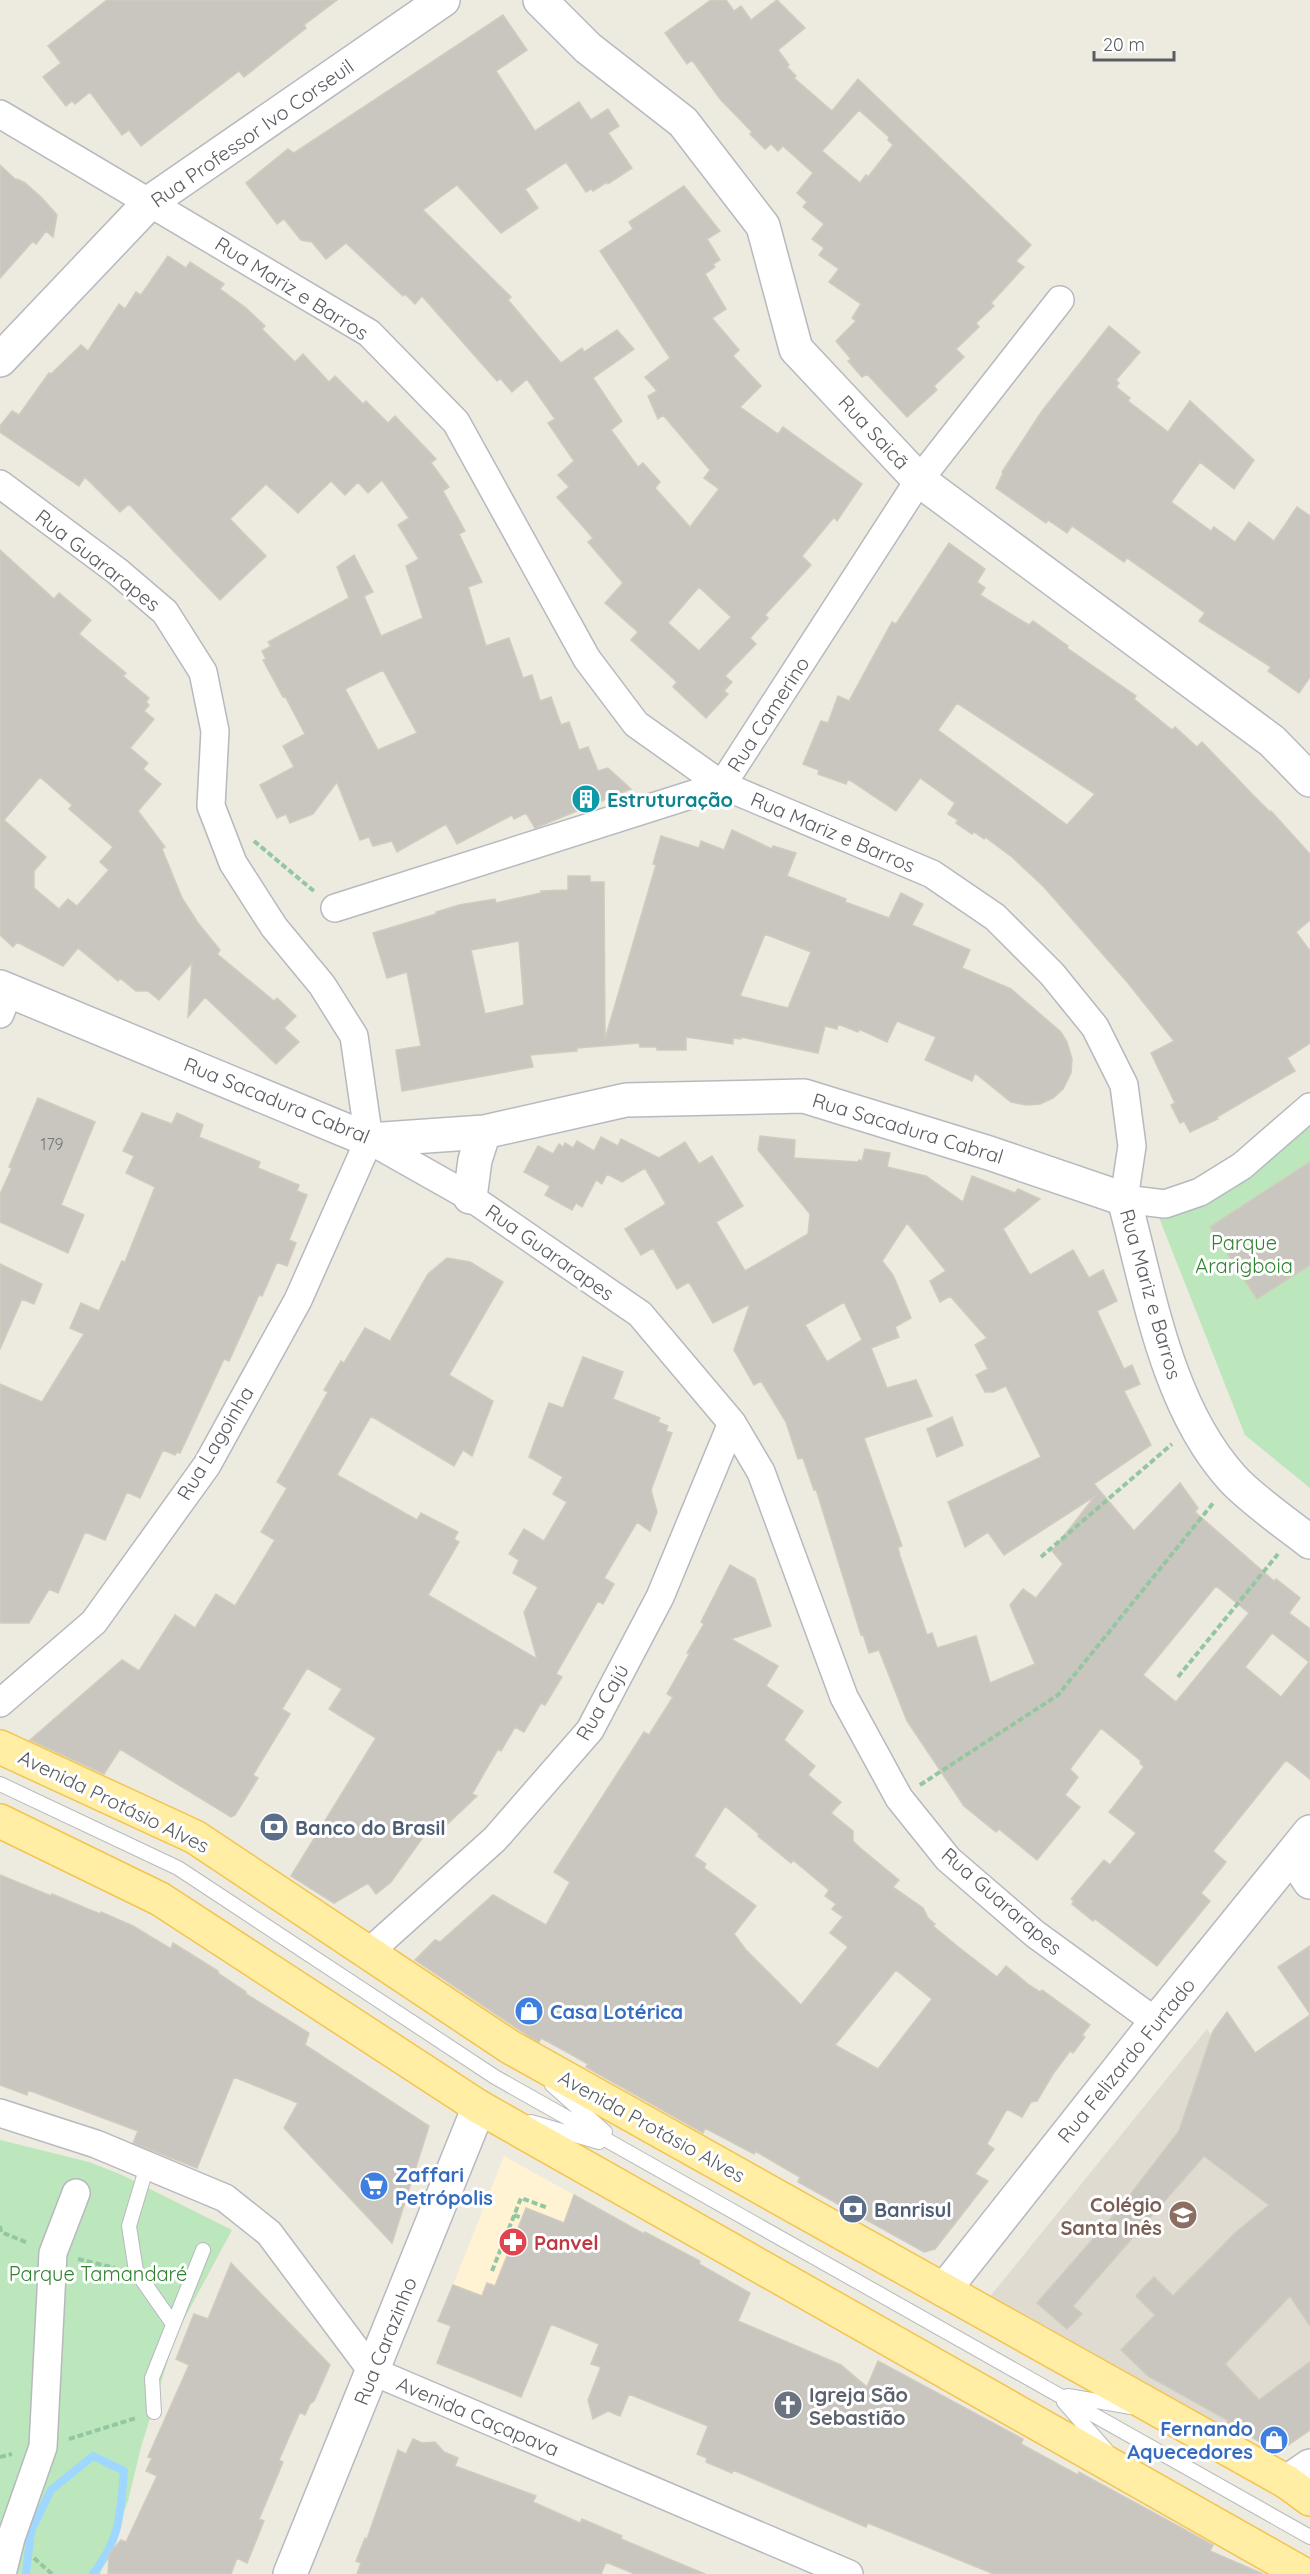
<svg xmlns="http://www.w3.org/2000/svg" width="1310" height="2574" font-family="Quicksand,sans-serif">
	<style>
		.commercial { fill: #fff3d3 }
		.education { fill: #dfdbd1 }
		.green { fill: #bce6bb }
		.lines { fill: none; stroke-linecap: round; stroke-linejoin: round }
		.stream { stroke: #9ed7ff; stroke-width: 8 }
		.building { fill: #c9c6bf; stroke: #d1cbbe; stroke-width: 1.5; fill-rule: evenodd }
		.lane-casing { stroke: #b6b9be; stroke-width: 16 }
		.street-casing { stroke: #b6b9be; stroke-width: 30 }
		.secondary-casing { stroke: #b6bac0; stroke-width: 36 }
		.primary-casing { stroke: #f6c34f; stroke-width: 36 }
		.path { stroke: #93c7a1; stroke-width: 4; stroke-dasharray: 6 3; stroke-linecap: butt }
		.lane { stroke: #fff; stroke-width: 14 }
		.street { stroke: #fff; stroke-width: 27 }
		.secondary { stroke: #fff; stroke-width: 33 }
		.primary { stroke: #ffeea3; stroke-width: 33 }
		.labels { text-anchor: middle; dominant-baseline: central; stroke-width: 6; stroke-linejoin: round; paint-order: stroke }
		.number-label { font-size: 16px; fill: #757779 }
		.street-label { font-size: 20px; fill: #595d62; stroke: #fff }
		.culture-label { font-size: 20px; font-weight: bold; fill: #0d838f; stroke: #fff; text-anchor: start }
		.park-label { font-size: 20px; fill: #308231; stroke: #fff }
		.service-label { font-size: 20px; font-weight: bold; fill: #4e5e75; stroke: #fff; text-anchor: start }
		.shop-label { font-size: 20px; font-weight: bold; fill: #366cbe; stroke: #fff; text-anchor: start }
		.education-label { font-size: 20px; font-weight: bold; fill: #785e54; stroke: #fff; text-anchor: end }
		.health-label { font-size: 20px; font-weight: bold; fill: #be3a42; stroke: #fff; text-anchor: start }
		.worship-label { font-size: 20px; font-weight: bold; fill: #5b616d; stroke: #fff; text-anchor: start }
	</style>
	<rect width="100%" height="100%" fill="#edeae0"/>
	<path class="commercial" d="M504 2156 574 2195 528 2315 453 2285Z"/>
	<path class="education" d="M1207 2029 1277 2131 1310 2107V2404L1280 2386 1218 2429 988 2299Z"/>
	<path class="green" d="M1310 1111V1488L1245 1435 1158 1215Z
		M0 2140 89 2162 122 2175 232 2230 176 2334 141 2447 128 2501 100 2574H0Z"/>
	<g class="lines">
		<path class="stream" d="M26 2574 31 2531 51 2490 93 2456 124 2471C120 2514 121 2538 93 2574"/>
	</g>
	<path class="building" d="M107 0H337L304 25 306 28 244 77 239 71 141 146 129 130 122 135 90 92 75 104 72 101 66 106 43 77 61 63 48 46Z
		M711 0H726L734 11 741 6 751 20 777 0 805 28 778 50 789 65 787 67 796 76 794 78 832 111 858 79 1031 245 1016 261 1024 267 991 303 994 306 976 323 979 327 956 349 964 357 934 386 937 390 907 417 867 374 862 377 848 361 851 359 836 341 856 321 852 318 861 304 829 282 839 269 819 255 824 248 812 239 824 224 803 207 807 202 797 193 813 173 783 146 778 151 771 144 765 149 750 134 752 132 720 99 692 60 687 64 665 33ZM859 110 889 137 888 140 893 145 868 177 866 175 860 183 822 151Z
		M503 15 527 50 496 71 535 131 579 102 591 120 608 109 619 126 608 133 632 168 608 184 607 182 593 191 591 189 586 192 566 162 525 189 538 208 501 233 457 185 423 210 511 297 508 300 561 363 582 348 584 352 617 330 634 349 593 378 622 421 611 430 638 467 643 463 660 482 655 488 690 527 719 489 704 478 710 470 663 415 658 419 648 396 657 391 645 377 670 358 600 251 633 229 629 222 684 186 720 231 707 239 720 260 713 264 715 267 705 274 726 309 712 318 739 350 733 356 761 386 740 407 778 434 783 427 862 484 837 521 834 517 802 556 811 565 765 615 768 618 750 638 756 644 725 676 732 682 724 691 728 694 706 718 673 687 677 682 631 640 638 632 605 603 623 583 588 542 593 538 557 497 569 487 558 475 574 461 548 423 555 419 527 379 512 392 500 378 497 381 422 296 415 304 405 294 403 296 346 243 326 259 312 242 301 240 284 219 277 224 246 183 288 149 294 153ZM699 587 731 617 699 651 668 623Z
		M0 165 16 180 17 179 25 183 42 198 57 215 53 237 46 231 36 244 33 241 0 278Z
		M168 256 186 268 190 262 224 284 220 289 246 308 265 326 262 329 295 362 303 354 329 382 335 376 363 404 366 401 388 423 395 416 436 459 431 463 449 487 443 491 465 531 459 534 482 582 468 587 486 646 509 638 523 678 532 675 540 701 551 697 561 725 569 722 579 750 588 747 598 771 608 768 631 789 535 828 526 813 514 819 512 815 457 844 446 824 397 852 392 841 373 846 369 837 360 840 337 782 313 814 290 823 286 814 277 818 260 785 294 767 283 746 305 734 285 696 283 697 263 660 266 659 262 651 271 646 268 642 349 598 337 567 354 555 373 592 364 596 381 636 423 618 406 566 419 559 398 525 409 518 382 480 368 493 358 482 345 495 331 481 298 513 266 484 230 519 266 556 220 600 129 504 120 512 85 477 79 486 0 432V426L12 411 19 415 49 373 51 374 81 345 88 351 119 304 125 309 136 292 141 295ZM383 670 417 733 378 750 345 689Z
		M1109 326 1140 352 1116 380 1119 383 1116 387 1130 398 1128 401 1168 432 1190 401 1254 460 1234 489 1200 462 1171 502 1211 531 1214 527 1235 542 1249 522 1274 541 1297 507 1310 516V677L1299 693 1268 671 1271 667 1199 621 1205 613 1127 558 1124 562 1072 526 1067 533 1048 520 1046 523 996 488 1003 473 1002 472 1042 411Z
		M949 543 985 569 977 582 985 588 980 595 1029 625 1033 621 1068 646 1067 648 1136 696 1134 699 1172 730 1175 727 1197 747 1202 742 1255 797 1270 812 1271 811 1310 854V920L1296 932 1310 951V1043L1287 1058 1295 1071 1217 1117 1218 1119 1190 1132 1184 1121 1180 1123 1171 1105 1175 1103 1151 1053 1174 1041 1128 983 1044 887 1012 857 985 837 984 839 974 832 972 834 956 823 958 820 948 814 955 803 920 778 896 811 848 779 846 784 818 774 819 770 803 764 821 721 828 723 838 696 849 701 892 622 896 624ZM957 703 1095 794 1067 825 938 730Z
		M0 550 54 599 59 593 91 620 79 634 126 673 123 676 149 698 146 702 149 705 144 711 154 719 130 748 148 763 143 769 161 784 138 811 165 847 162 849 182 898 198 923 220 950 217 954 274 1001 277 998 296 1016 284 1028 299 1042 276 1064 205 997 188 1017 192 963 159 1000 148 991H136L120 978 118 981 78 948 63 966 17 942 13 947 0 935ZM40 777 72 805 69 809 113 847 100 862 109 870 77 906 68 899 59 909 34 888V871L46 857 4 820Z
		M732 830 772 849 773 846 796 853 787 876 846 899 845 902 889 918 901 893 923 904 912 925 970 950 962 968 1011 989 1061 1032 1067 1042 1072 1059 1071 1073 1063 1089 1053 1098 1040 1104 1026 1105 1011 1102 975 1073 972 1081 925 1060 936 1037 897 1021 887 1042 859 1029 858 1032 838 1024 837 1029 825 1026 818 1053 741 1037V1039L733 1038V1044L686 1037V1050H657V1047H640L639 1043 577 1048V1051L530 1055 533 1067 402 1091 396 1050 421 1046 407 972 387 978 373 933 436 914V912L459 905 495 899 496 903 541 893V891L568 890V876H590V882H604L605 1039 656 865 653 864 661 836 699 848 701 841 724 850ZM765 934 811 952 788 1008 740 996ZM519 941 524 1005 485 1014 471 950Z
		M38 1098 95 1122 61 1205 84 1215 68 1253 0 1222V1194L12 1168 9 1167Z
		M142 1113 172 1124 177 1113 203 1125 199 1137 260 1162 258 1168 299 1185 297 1191 307 1195 289 1240 296 1243 287 1266 277 1262 262 1296 259 1295 229 1361 224 1359 180 1453 177 1452 175 1455 163 1450 140 1498 127 1492 105 1540 85 1532 58 1593 49 1589 29 1623H0V1384L42 1402 84 1334 70 1328 81 1303 99 1311 122 1261 125 1262 155 1187 126 1173 134 1156 123 1151Z
		M760 1136 795 1140 794 1158 858 1162 859 1160 862 1161 865 1149 890 1153 887 1167 926 1176 963 1202 972 1176 1015 1193 1018 1189 1040 1199 1003 1229 1030 1275 1073 1250 1089 1278 1103 1270 1117 1301 1097 1311 1124 1369 1132 1365 1140 1384 1124 1391 1151 1445 1094 1484 1134 1531 1180 1483 1198 1508 1195 1512 1274 1581 1276 1579 1300 1598 1289 1613 1310 1629V1779L1286 1760 1213 1851 1226 1862 1201 1893 1210 1901 1157 1966 1095 1919 1093 1921 1072 1904 1074 1901 1071 1899 1104 1860 1110 1865 1136 1833 1109 1812 1144 1767 1140 1763 1141 1761 1101 1728 1070 1769 1078 1777 1065 1795 1080 1807 1037 1860 999 1829 996 1832 964 1806 907 1721 879 1650 869 1653 863 1634 861 1635 816 1489 814 1490 803 1458 798 1459 786 1422 761 1381 754 1385 734 1350 750 1304 713 1323 689 1282 677 1289 653 1248 641 1255 625 1229 666 1204 645 1168 622 1182 607 1174 602 1184 596 1180 582 1207 576 1203 572 1210 545 1195 550 1186 524 1172 538 1146 553 1154 559 1144 563 1147 565 1143 573 1148 577 1141 594 1151 601 1137 618 1146 621 1139 659 1158 685 1142 699 1164 712 1156 743 1206 716 1222 745 1271 808 1234 810 1214 758 1150ZM907 1223 946 1271 930 1281 940 1302 950 1296 987 1338 975 1345 988 1369 976 1375 985 1392H993L1006 1386 1041 1457 948 1502 965 1547 988 1532 1004 1555 1095 1496 1052 1551 1063 1564 1036 1598 1023 1589 1010 1605 1035 1664 990 1683 976 1636 937 1648 932 1633 927 1635 900 1556 898 1547 902 1546 864 1438 932 1416 916 1380 887 1388 871 1348 899 1337 895 1327 911 1318 893 1275 882 1261ZM844 1302 862 1340 827 1362 805 1325ZM1216 1586 1249 1613 1176 1702 1143 1675ZM1272 1633 1309 1662 1281 1697 1245 1667Z
		M1310 1162V1265L1257 1299 1210 1227Z
		M447 1258 470 1262 503 1282 449 1375 493 1401 472 1456 463 1450 454 1466 371 1416 337 1475 417 1520 421 1513 458 1532 454 1539 459 1542 428 1595 537 1659 524 1612 538 1587 513 1573 519 1560 509 1554 524 1529 544 1541 567 1502 553 1494 563 1477 529 1457 549 1403 563 1408 583 1357 623 1372 613 1399 660 1418 658 1422 668 1426 666 1431 672 1433 651 1490 657 1512 650 1531 637 1522 604 1578 614 1584 603 1604 598 1601 556 1674 562 1677 545 1705 541 1703 524 1732 515 1727 501 1751 498 1749 472 1794 477 1796 439 1832 431 1826 391 1882 376 1894 368 1883 334 1903 291 1876 376 1738 329 1709 342 1689 307 1668 282 1709 290 1714 253 1775 258 1778 235 1815 231 1817 120 1749 104 1774 30 1740 122 1660 139 1671 175 1615 195 1628 216 1594 235 1606 275 1540 261 1532 287 1488 277 1482 328 1392 324 1390 341 1361 344 1363 365 1328 390 1341 428 1274Z
		M0 1264 42 1284 34 1304 22 1299 0 1349Z
		M952 1417 963 1445 937 1457 927 1429Z
		M730 1565 755 1579 771 1626 731 1639 778 1666 766 1686 803 1711 784 1740 815 1766 808 1775 841 1802 831 1813 853 1831V1841L859 1847 899 1880 893 1887 923 1908 928 1918 935 1924 933 1926 957 1946 997 1977 1006 1966 1029 1985 1040 1992 1042 1990 1090 2025 1082 2035 1085 2037 1073 2053 1070 2051 1053 2074 1037 2101 1031 2102 1022 2117 1007 2109 987 2144 994 2149 975 2174 988 2181 935 2249 924 2252 798 2182 800 2177 755 2151 754 2154 705 2128 703 2133 586 2067 588 2064 565 2051 541 2038 539 2042 533 2039 415 1960 435 1940 440 1942 493 1895 546 1925 570 1882 554 1872 644 1732 649 1735 673 1697 667 1694 690 1653H687L704 1624 701 1622ZM725 1806 759 1834 758 1836 791 1863 793 1860 829 1890 825 1896 836 1904 832 1909 843 1917 830 1933 848 1947 801 2005 746 1950 734 1934 756 1906 704 1868 706 1864 694 1856ZM896 1970 932 1999 878 2069 835 2045Z
		M0 1875 51 1896 52 1894 100 1914 101 1912 133 1926 171 1949 173 1943 218 1971V1973L246 1992V1994L309 2033 305 2045 429 2126 392 2243 284 2128 298 2103 234 2077 197 2168 133 2143 138 2131 28 2090 27 2095 0 2085Z
		M1310 1946V2014L1278 1967Z
		M1227 2012 1255 2053 1310 2015V2326L1290 2296 1225 2364 1259 2400 1310 2362V2430L1278 2452 1226 2423 1229 2421 1148 2376 1121 2350 1155 2315 1136 2296 1144 2287 1154 2277 1173 2296 1236 2232 1269 2205 1204 2156 1073 2306 1082 2314 1067 2329 1037 2303 1120 2208 1179 2131 1213 2031Z
		M574 2195 644 2234 645 2232 700 2261 699 2264 750 2293 738 2321 841 2365 867 2387 878 2361 1023 2439 1021 2444 1078 2475 1079 2472 1213 2545 1210 2551 1263 2574H994L868 2523 866 2527 733 2470 732 2473 706 2462 707 2458 697 2454 708 2426 629 2394 620 2416 608 2411 593 2419 588 2400 601 2367 591 2364 599 2344 551 2324 521 2397 437 2363 451 2326 438 2321 453 2285 482 2296 487 2283 495 2286 526 2208 564 2223Z
		M231 2263 330 2365 314 2401 310 2404 305 2415 300 2412 279 2460 283 2462 259 2519 264 2521 247 2563 237 2558 231 2574H108L109 2554 121 2540 126 2542 157 2476 146 2471 152 2458 148 2457 189 2365 176 2359 194 2314 208 2319Z
		M413 2439 422 2443 435 2442 444 2452 458 2458 455 2466 536 2496 533 2502 580 2523 582 2519 622 2536 621 2539 705 2574H635L606 2562 601 2574H357L361 2563 356 2561 365 2538 367 2539 398 2450 406 2454Z"/>
	<g class="lines">
		<g class="lane-casing">
			<path id="lane" d="M0 1784 178 1868 495 2077 1310 2537
				M552 2085 605 2132
				M531 2122 599 2142
				M147 2166 129 2226 136 2271 173 2324
				M1068 2396 1131 2407
				M1064 2402 1107 2451
				M154 2412 152 2378 203 2250"/>
		</g>
		<g class="street-casing">
			<path id="street" d="M0 114 369 333 456 422 587 659 636 724 722 785 932 874 995 917 1052 974 1095 1027 1124 1085 1132 1146 1124 1199 1165 1204 1200 1192 1242 1166 1310 1107
				M0 484 117 571 165 612 203 672 215 731 211 806 233 863 274 927 322 985 354 1036 369 1140
				M335 908 722 785 919 480 1060 300
				M0 1014 9 990
				M369 1140 470 1197 640 1314 732 1423 761 1472 844 1697 899 1798 948 1859 1035 1934 1156 2022
				M0 1703 94 1622 207 1465 298 1300 369 1140
				M369 1952 495 1839 590 1730 660 1597 732 1423
				M0 2113 96 2144 225 2198 269 2233 372 2371 849 2574
				M2 2574 11 2538 43 2447 53 2253 76 2193"/>
		</g>
		<g class="secondary-casing">
			<path id="secondary" d="M540 0 588 48 683 122 763 226 796 349 919 480 1272 741 1310 780
				M0 360 150 202 443 0
				M0 987 369 1140 484 1132 626 1100 804 1096 989 1153 1124 1199C1149 1291 1166 1405 1232 1478 1251 1499 1287 1524 1310 1542
				M470 1197 475 1160 484 1132
				M1292 1855 1310 1882
				M944 2290 1156 2022 1310 1832
				M1287 2482 1310 2466
				M290 2574 479 2107"/>
		</g>
		<g class="primary-casing">
			<path id="primary" d="M0 1747 195 1837 510 2047 1287 2482 1310 2499
				M0 1821 160 1899 479 2107 1303 2574"/>
		</g>
		<path class="path" d="M254 841 315 892
			M1041 1557 1172 1444
			M1178 1677 1278 1554
			M920 1785 1058 1695 1214 1502
			M514 2215 522 2218
			M0 2226 1 2232 28 2243
			M78 2259 115 2268
			M492 2271 521 2198 548 2208
			M69 2439 136 2418
			M0 2457 12 2454
			M34 2558 52 2574"/>
		<use href="#lane" class="lane"/>
		<use href="#street" class="street"/>
		<use href="#secondary" class="secondary"/>
		<use href="#primary" class="primary"/>
	</g>
	<defs>
		<g id="building-disc" transform="scale(1.5)"><circle r="9.5" fill="#0f9aa8" stroke="#fff"/><path d="M-4-6H4V6H1V3H-1V6H-4ZM-2.5-4.3h1.7v1.8h-1.7ZM.8-4.3h1.7v1.8H.8ZM-2.5-1h1.7V.8h-1.7ZM.8-1h1.7V.8H.8Z" fill="#fff"/></g>
		<g id="bank-disc" transform="scale(1.5)"><circle r="9.5" fill="#5c6f8a" stroke="#fff"/><path d="M-6-4H6V4H-6ZM0-2.3a2.3 2.3 0 1 0 0 4.6a2.3 2.3 0 1 0 0-4.6Z" fill="#fff"/></g>
		<g id="shop-disc" transform="scale(1.5)"><circle r="9.5" fill="#3f7fe0" stroke="#fff"/><path d="M-5-2.5h2.3a2.7 3.5 0 0 1 5.4 0H5L5.5 6h-11ZM-1.5-2.5h3a1.5 2.3 0 0 0-3 0Z" fill="#fff"/></g>
		<g id="supermarket-disc" transform="scale(1.5)"><circle r="9.5" fill="#3f7fe0" stroke="#fff"/><path d="M-6-5.5h2.5l.6 2H6L4.5 2H-2.5L-4.4-4H-6ZM-1.5 3.2a1.3 1.3 0 1 0 .1 0ZM3 3.2a1.3 1.3 0 1 0 .1 0Z" fill="#fff"/></g>
		<g id="school-disc" transform="scale(1.5)"><circle r="9.5" fill="#8d6e63" stroke="#fff"/><path d="M0-5L7-2L0 1L-7-2ZM-4 1L0 2.5L4 1V4Q0 6-4 4Z" fill="#fff"/></g>
		<g id="pharmacy-disc" transform="scale(1.5)"><circle r="9.5" fill="#e0444e" stroke="#fff"/><path d="M-2-6h4v4h4v4h-4v4h-4v-4h-4v-4h4Z" fill="#fff"/></g>
		<g id="church-disc" transform="scale(1.5)"><circle r="9.5" fill="#6b7280" stroke="#fff"/><path d="M-1.2-6h2.4v3.5h3.3v2.4h-3.3V6h-2.4V-.1h-3.3v-2.4h3.3Z" fill="#fff"/></g>
	</defs>
	<g fill-rule="evenodd">
		<use href="#building-disc" x="586" y="799"/>
		<use href="#bank-disc" x="274" y="1827"/>
		<use href="#shop-disc" x="529" y="2011"/>
		<use href="#supermarket-disc" x="374" y="2186"/>
		<use href="#bank-disc" x="853" y="2209"/>
		<use href="#school-disc" x="1183" y="2215"/>
		<use href="#pharmacy-disc" x="513" y="2242"/>
		<use href="#church-disc" x="788" y="2405"/>
		<use href="#shop-disc" x="1274" y="2440"/>
	</g>
	<g class="labels">
		<g class="number-label">
			<text x="52" y="1144">179</text>
		</g>
		<g class="street-label">
			<text transform="translate(252 133) rotate(-35)">Rua Professor Ivo Corseuil</text>
			<text transform="translate(292 288) rotate(32)">Rua Mariz e Barros</text>
			<text transform="translate(874 432) rotate(47)">Rua Saicã</text>
			<text transform="translate(98 560) rotate(38)">Rua Guararapes</text>
			<text transform="translate(768 714) rotate(-57)">Rua Camerino</text>
			<text transform="translate(833 832) rotate(23)">Rua Mariz e Barros</text>
			<text transform="translate(277 1100) rotate(22)">Rua Sacadura Cabral</text>
			<text transform="translate(908 1128) rotate(17)">Rua Sacadura Cabral</text>
			<text transform="translate(550 1252) rotate(35)">Rua Guararapes</text>
			<text transform="translate(1151 1294) rotate(74)">Rua Mariz e Barros</text>
			<text transform="translate(215 1443) rotate(-59)">Rua Lagoinha</text>
			<text transform="translate(602 1702) rotate(-60)">Rua Cajú</text>
			<text transform="translate(114 1801) rotate(26)">Avenida Protásio Alves</text>
			<text transform="translate(1002 1901) rotate(41)">Rua Guararapes</text>
			<text transform="translate(1126 2060) rotate(-51)">Rua Felizardo Furtado</text>
			<text transform="translate(652 2126) rotate(29)">Avenida Protásio Alves</text>
			<text transform="translate(385 2341) rotate(-68)">Rua Carazinho</text>
			<text transform="translate(478 2416) rotate(23)">Avenida Caçapava</text>
		</g>
		<g class="culture-label">
			<text x="607" y="799">Estruturação</text>
		</g>
		<g class="park-label">
			<text x="1244" y="1242">Parque<tspan x="1244" dy="23">Ararigboia</tspan></text>
			<text x="98" y="2273">Parque Tamandaré</text>
		</g>
		<g class="service-label">
			<text x="295" y="1827">Banco do Brasil</text>
			<text x="874" y="2209">Banrisul</text>
		</g>
		<g class="shop-label">
			<text x="550" y="2011">Casa Lotérica</text>
			<text x="395" y="2174">Zaffari<tspan x="395" dy="23">Petrópolis</tspan></text>
			<text x="1253" y="2428" text-anchor="end">Fernando<tspan x="1253" dy="23">Aquecedores</tspan></text>
		</g>
		<g class="education-label">
			<text x="1162" y="2204">Colégio<tspan x="1162" dy="23">Santa Inês</tspan></text>
		</g>
		<g class="health-label">
			<text x="534" y="2242">Panvel</text>
		</g>
		<g class="worship-label">
			<text x="809" y="2394">Igreja São<tspan x="809" dy="23">Sebastião</tspan></text>
		</g>
	</g>
	<path d="M1094 51v9h80v-9" fill="none" stroke="#595d62" stroke-width="3"/>
	<text x="1103" y="51" font-size="18" fill="#595d62" stroke="#ffffff" stroke-width="4.5" paint-order="stroke">20 m</text>
</svg>
